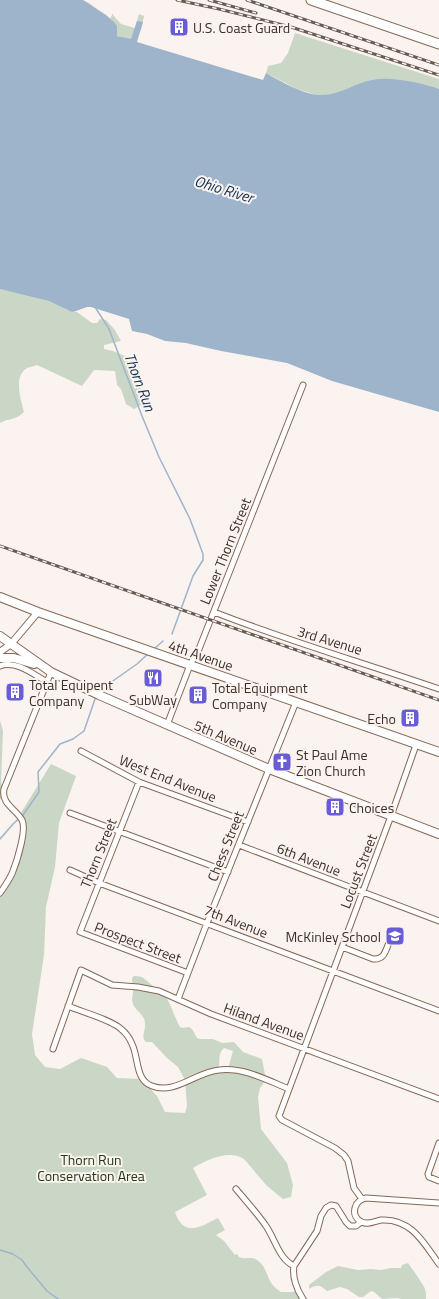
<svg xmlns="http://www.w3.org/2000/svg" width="439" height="1299" font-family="'Titillium Web',sans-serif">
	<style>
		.green { fill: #cbd7c6; fill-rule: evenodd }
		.water { fill: #9eb4ca }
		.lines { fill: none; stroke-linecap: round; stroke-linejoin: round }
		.stream { stroke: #9eb4ca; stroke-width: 1.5 }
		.minor-casing { stroke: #866855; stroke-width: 7 }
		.tertiary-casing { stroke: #866855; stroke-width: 8 }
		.primary-casing { stroke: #866855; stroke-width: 10 }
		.trunk-casing { stroke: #866855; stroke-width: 11 }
		.minor { stroke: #fff; stroke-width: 5 }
		.tertiary { stroke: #fff; stroke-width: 6 }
		.primary { stroke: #fff; stroke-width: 8 }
		.trunk { stroke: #fff; stroke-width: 9 }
		.rail-casing { stroke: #675b53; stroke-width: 3 }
		.rail { stroke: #faf3ef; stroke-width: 1.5; stroke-dasharray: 4.5; stroke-linecap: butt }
		.labels { text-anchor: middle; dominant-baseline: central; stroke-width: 4; stroke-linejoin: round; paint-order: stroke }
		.poi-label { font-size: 14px; fill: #3d2f27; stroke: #faf3ef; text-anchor: start }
		.street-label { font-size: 14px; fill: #3d2f27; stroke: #faf3ef }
		.park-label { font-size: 14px; fill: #223b14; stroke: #faf3ef }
		.water-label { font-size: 15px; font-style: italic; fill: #0d3050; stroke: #faf3ef }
	</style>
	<rect width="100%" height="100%" fill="#faf3ef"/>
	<path class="green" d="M83 0 89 3 110 19 113 13V15L121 24 135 28 139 14 144 16 141 30 131 40 108 33Z
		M295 33 439 79V89L434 88 327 99 295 88 266 73 268 66 281 63 288 53Z
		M0 289 33 296 49 301 67 310 77 312 92 323H97L100 319 106 320 115 330 121 341 104 345V349L113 351 127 357 132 381 146 393 145 403 134 409 126 404 121 389 117 385 115 371 94 370 82 386 37 365C34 366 30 367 27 368 13 376 21 400 24 412 16 420 9 418 0 423Z
		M0 720 3 731 1 783 4 789V797L0 799Z
		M51 764 76 776 59 823 55 867 46 907 44 955 32 1034 35 1055 45 1067 60 1069 81 1058 107 1067 117 1078 141 1079 157 1096 165 1112 185 1113 187 1106 185 1080 178 1067 167 1058 152 1042H146C140 1036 146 1031 145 1024 145 1015 138 1013 134 1006 130 999 134 994 133 988 133 985 132 982 132 978L134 976C145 976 146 981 153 986 155 988 159 988 161 991 171 1001 173 1015 180 1027L183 1028 189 1027 192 1029 197 1038 200 1039H213L222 1043 234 1042 243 1052 262 1059 266 1080 260 1088 258 1097 261 1129 287 1163 293 1185 291 1197 283 1199 267 1186 244 1159C229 1149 207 1160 193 1168L207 1195 175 1212C184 1238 200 1227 218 1218L225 1230 216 1235 224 1241 235 1255 237 1254 239 1257C245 1260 252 1256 257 1260 267 1267 266 1276 272 1284 274 1287 278 1290 281 1292H293L298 1289 303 1299H0V893L9 878 24 831 19 816ZM224 1048 233 1051 228 1069H218C221 1062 217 1054 224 1048Z
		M408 1263C409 1264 425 1287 425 1289 426 1292 426 1296 426 1299H401L397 1298 382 1299 374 1292 371 1291 363 1297H359L347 1289 340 1287 327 1291C320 1285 317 1284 309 1289V1285L326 1272 338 1266 358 1270 371 1269 381 1270 391 1268H401L402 1265Z"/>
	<path class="water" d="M0 0H83L106 15 114 22 117 26V36L131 39 137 21 143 22 137 42 263 80 266 73C280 81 306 96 322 95 340 95 355 83 372 80 392 76 420 83 439 89V412L332 381 287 363 221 351 186 343 165 341 147 334 132 331 129 319 91 307H87L76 311 72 312 61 307 49 301 0 289Z"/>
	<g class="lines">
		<path class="stream" d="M95 307 109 329 142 416 159 457 190 519 203 554V560L193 576 172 634
			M154 649 163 641
			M100 690 137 664 149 653
			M0 839 14 823 23 815 39 792 38 772 60 744 73 739 84 731 95 699
			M0 1250 13 1254 22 1260 27 1267 47 1291 58 1299"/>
		<g class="minor-casing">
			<path id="minor" d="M214 612C288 641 364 663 439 689
				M0 666C16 660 33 674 47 682
				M167 725 190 665 199 649 303 385
				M81 751 139 782 248 822
				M139 782 80 932 188 973
				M70 813 228 872
				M239 845 439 921
				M70 870 99 883 439 1011
				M0 893C5 886 10 879 13 871 17 861 27 829 22 820 16 809 1 804 4 789L51 672
				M342 947 373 959C383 960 385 953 388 945
				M178 999 207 923 296 702
				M68 1006C82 1012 112 1020 121 1029 126 1033 130 1039 132 1044 139 1058 135 1080 152 1086 175 1095 196 1072 219 1070 243 1067 267 1080 289 1089
				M53 1049 81 970 112 985 138 987 159 991 211 1014 439 1099
				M439 1143 428 1174 429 1177 439 1181
				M236 1189C246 1201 257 1213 266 1226 275 1239 279 1259 294 1266 292 1277 297 1290 303 1299
				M362 1199 354 1188 348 1161 344 1155 335 1148 282 1120 279 1116 391 816 416 745
				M439 1203 366 1198C355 1200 350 1214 360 1221 366 1226 375 1221 381 1220 411 1218 424 1243 439 1264
				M294 1266 317 1231 321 1216 326 1208 331 1205 336 1206 346 1222 350 1226H356L361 1222"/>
		</g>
		<g class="tertiary-casing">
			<path id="tertiary" d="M0 652 11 644 38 612"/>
		</g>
		<g class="primary-casing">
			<path id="primary" d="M0 597 38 612 439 752
				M0 636 51 672 99 695 269 769 439 834
				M0 658H14L34 664"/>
		</g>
		<g class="trunk-casing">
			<path id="trunk" d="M311 0 439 44"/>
		</g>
		<use href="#minor" class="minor"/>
		<use href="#tertiary" class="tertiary"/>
		<use href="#primary" class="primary"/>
		<use href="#trunk" class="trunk"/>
		<g class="rail-casing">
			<path id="rail" d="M177 0 219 9 291 27 439 75
				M209 0 256 13
				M247 0 439 65
				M0 546 439 700"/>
		</g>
		<use href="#rail" class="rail"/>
	</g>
	<defs>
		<g id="building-square" transform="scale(1)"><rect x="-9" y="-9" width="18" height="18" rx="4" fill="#695dd7" stroke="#faf3ef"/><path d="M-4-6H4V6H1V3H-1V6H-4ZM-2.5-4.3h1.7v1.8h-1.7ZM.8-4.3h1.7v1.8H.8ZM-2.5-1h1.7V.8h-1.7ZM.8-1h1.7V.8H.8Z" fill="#fff"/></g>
		<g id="restaurant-square" transform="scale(1)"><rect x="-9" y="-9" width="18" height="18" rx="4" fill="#695dd7" stroke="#faf3ef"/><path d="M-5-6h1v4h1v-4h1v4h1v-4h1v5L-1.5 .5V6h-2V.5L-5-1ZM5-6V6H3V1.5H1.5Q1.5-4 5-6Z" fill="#fff"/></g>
		<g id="church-square" transform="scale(1)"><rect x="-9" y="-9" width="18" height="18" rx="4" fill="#695dd7" stroke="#faf3ef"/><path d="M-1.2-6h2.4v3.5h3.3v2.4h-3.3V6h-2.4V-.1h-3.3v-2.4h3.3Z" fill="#fff"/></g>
		<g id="school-square" transform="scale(1)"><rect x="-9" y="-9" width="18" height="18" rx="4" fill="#695dd7" stroke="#faf3ef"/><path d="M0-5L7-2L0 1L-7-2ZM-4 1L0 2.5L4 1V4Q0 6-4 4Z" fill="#fff"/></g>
	</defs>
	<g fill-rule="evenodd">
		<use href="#building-square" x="179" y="27"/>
		<use href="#restaurant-square" x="153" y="678"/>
		<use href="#building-square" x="15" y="692"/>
		<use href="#building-square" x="198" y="695"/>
		<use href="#building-square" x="410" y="718"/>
		<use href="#church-square" x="282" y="762"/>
		<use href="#building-square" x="335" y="807"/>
		<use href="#school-square" x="395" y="936"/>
	</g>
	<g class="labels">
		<g class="poi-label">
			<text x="193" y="27">U.S. Coast Guard</text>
			<text x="29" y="684">Total Equipent<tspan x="29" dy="16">Company</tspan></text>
			<text x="212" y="687">Total Equipment<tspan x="212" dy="16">Company</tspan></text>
			<text x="153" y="699" text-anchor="middle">SubWay</text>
			<text x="396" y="718" text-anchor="end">Echo</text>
			<text x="296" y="754">St Paul Ame<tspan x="296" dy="16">Zion Church</tspan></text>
			<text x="349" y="807">Choices</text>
			<text x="381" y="936" text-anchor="end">McKinley School</text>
		</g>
		<g class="street-label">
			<text transform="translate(225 551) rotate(-68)">Lower Thorn Street</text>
			<text transform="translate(330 640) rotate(17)">3rd Avenue</text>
			<text transform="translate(201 655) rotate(19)">4th Avenue</text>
			<text transform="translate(226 737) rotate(23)">5th Avenue</text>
			<text transform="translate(168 778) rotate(22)">West End Avenue</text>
			<text transform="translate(225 846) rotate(-68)">Chess Street</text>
			<text transform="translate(98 853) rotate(-68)">Thorn Street</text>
			<text transform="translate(309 859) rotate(21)">6th Avenue</text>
			<text transform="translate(358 871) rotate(-69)">Locust Street</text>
			<text transform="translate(236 921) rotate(21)">7th Avenue</text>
			<text transform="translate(138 942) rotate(21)">Prospect Street</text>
			<text transform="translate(264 1021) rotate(20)">Hiland Avenue</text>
		</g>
		<g class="park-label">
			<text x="91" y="1159">Thorn Run<tspan x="91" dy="16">Conservation Area</tspan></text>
		</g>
		<g class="water-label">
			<text transform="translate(224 189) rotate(17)">Ohio River</text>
			<text transform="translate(140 382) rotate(69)">Thorn Run</text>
		</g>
	</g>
</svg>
